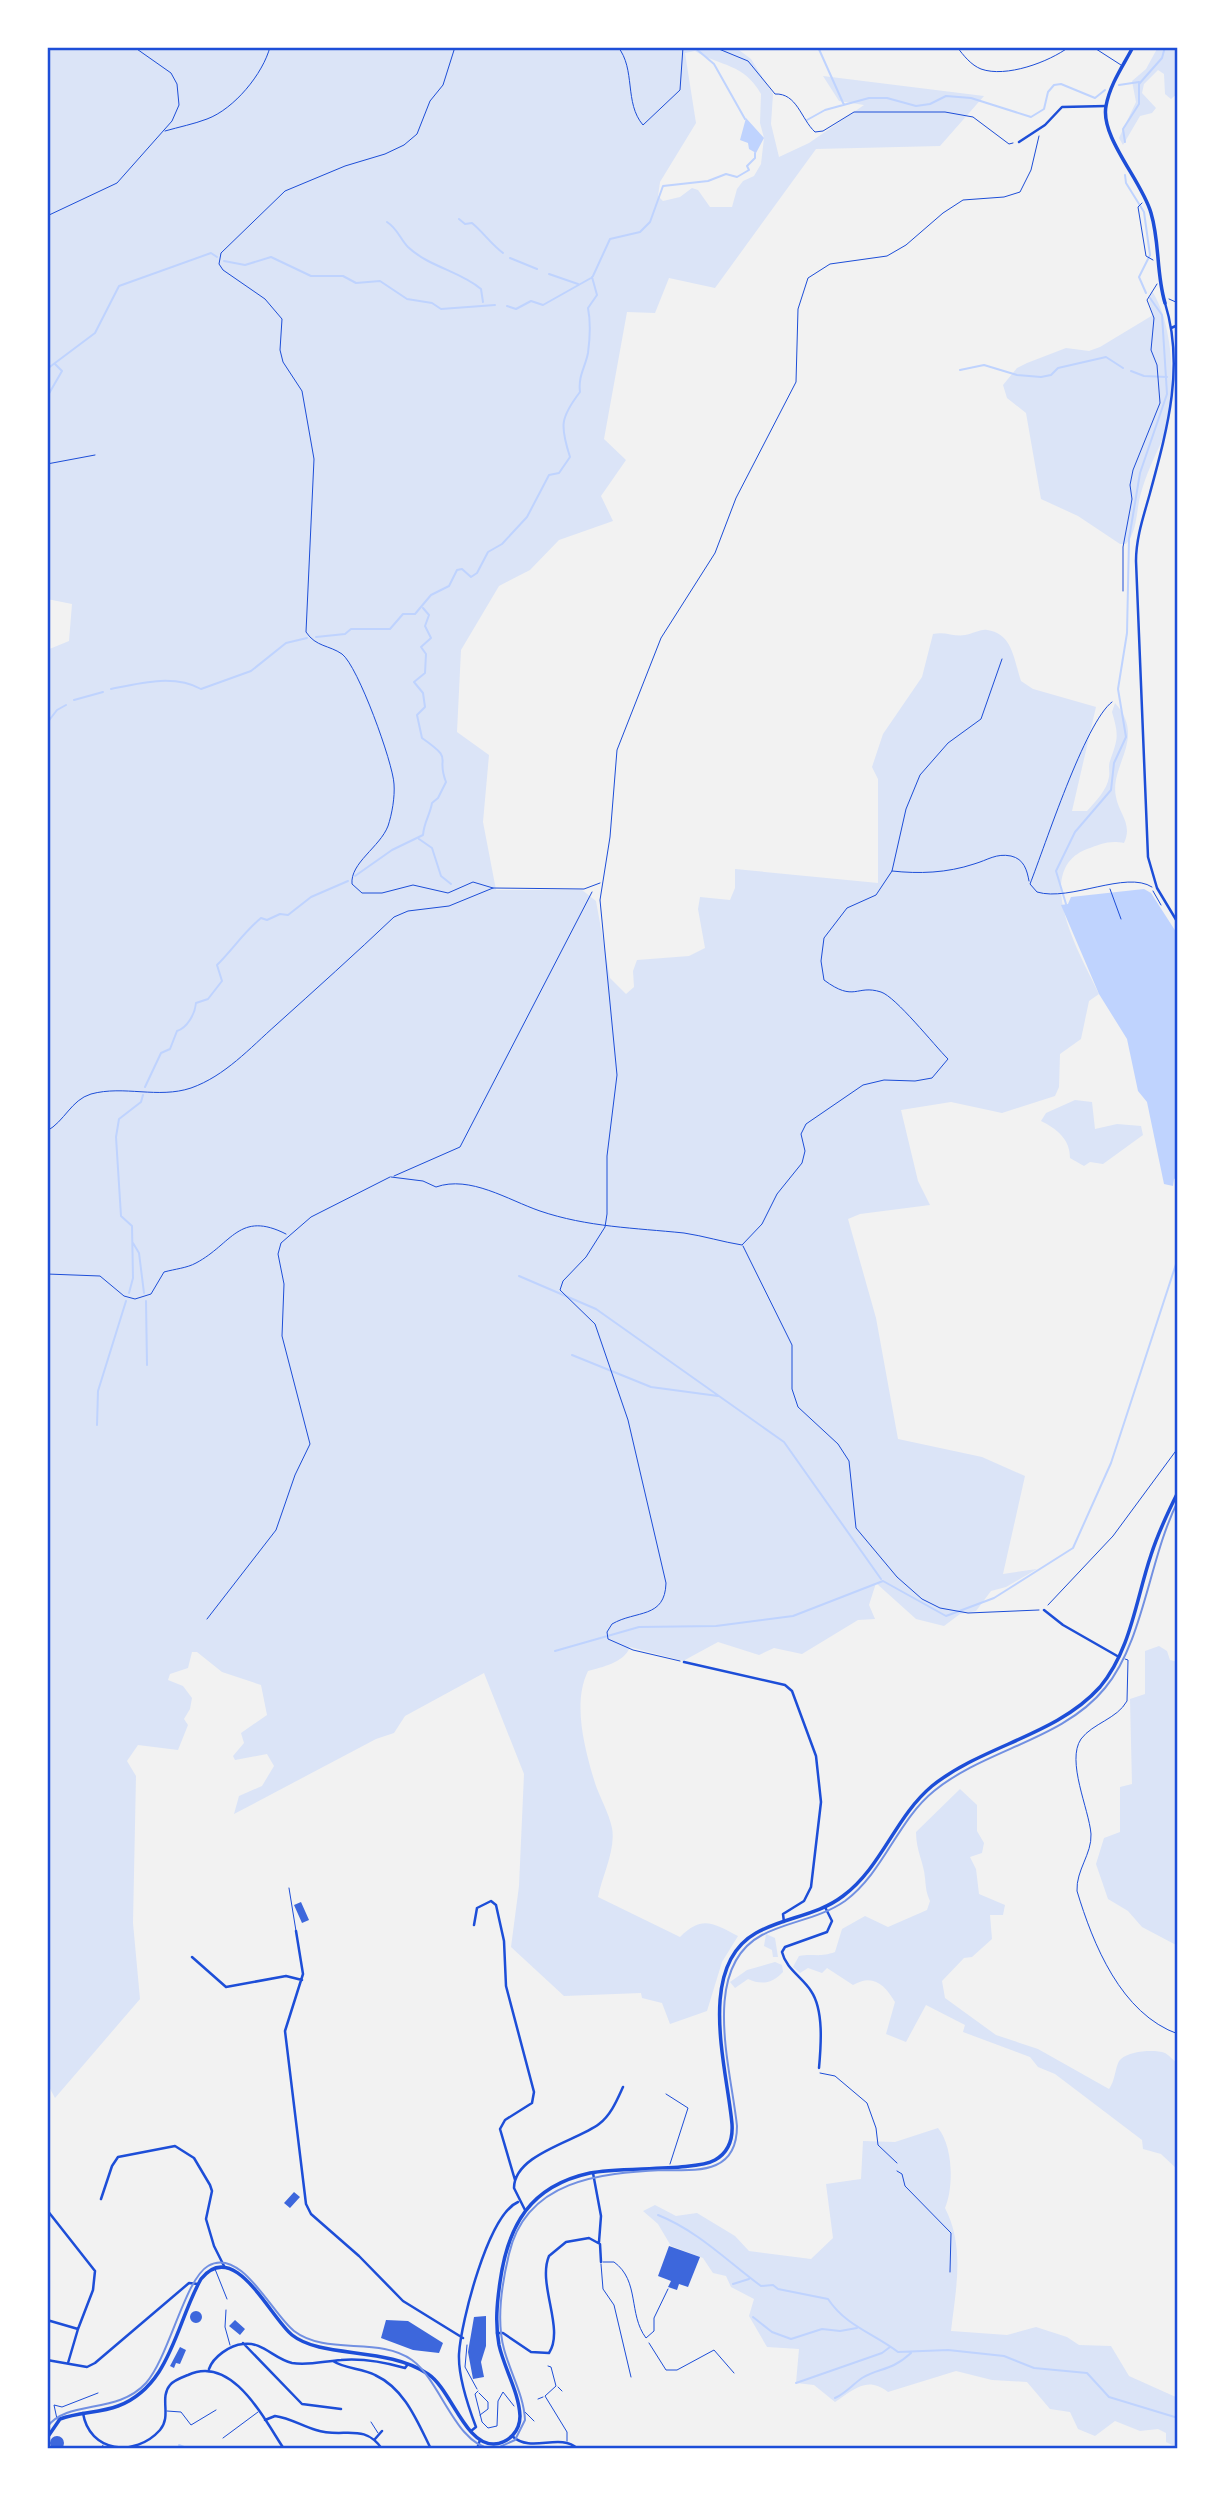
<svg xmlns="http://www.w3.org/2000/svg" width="1225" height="2496" font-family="Jost,sans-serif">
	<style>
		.green { fill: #dbe4f7; fill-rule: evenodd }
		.water { fill: #bfd3fe }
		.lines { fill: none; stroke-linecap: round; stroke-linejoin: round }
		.stream { stroke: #bfd3fe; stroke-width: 2 }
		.building { fill: #3d67dc }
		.path { stroke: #1d4ed8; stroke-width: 1 }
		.service { stroke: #1d4ed8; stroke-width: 1 }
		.minor { stroke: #1d4ed8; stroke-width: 2.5 }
		.tertiary { stroke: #1d4ed8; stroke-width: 3.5 }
		.secondary { stroke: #1d4ed8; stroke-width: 3.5 }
		.rail { stroke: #7290e2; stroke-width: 2 }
		.neatline { fill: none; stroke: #1d4ed8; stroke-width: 2.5 }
	</style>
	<rect width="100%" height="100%" fill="#f2f2f2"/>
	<path class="green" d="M47 47H735L751 59 773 94 771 124 779 157 809 143 864 105 839 101 823 76 984 96 940 146 816 149 715 288 669 278 655 313 627 312 604 439 626 460 601 496 613 521 559 540 530 570 499 586 461 650 457 732 489 755 483 822 496 890H582L596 901 610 978 626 994 634 987 633 971 637 960 689 956 705 948 698 909 700 897 730 900 735 888V869L878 883V779L872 767 883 734 922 677 933 634C945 631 954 637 965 635 973 634 980 629 987 630 1013 633 1014 661 1021 681L1033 689 1096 707 1072 811H1087C1096 801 1107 790 1109 777 1110 772 1108 766 1110 761 1118 738 1119 736 1112 712L1115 703C1147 739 1109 765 1116 797 1119 814 1133 824 1124 843 1109 840 1101 844 1087 849 1030 871 1082 958 1099 994L1089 1001 1081 1039 1060 1054 1059 1087 1055 1096 1002 1113 951 1102 901 1110 918 1181 930 1205 860 1214 848 1219 876 1318 898 1439 982 1457 1025 1476 1003 1574 1037 1569 1006 1587 991 1591 976 1611 960 1614 944 1626 916 1619 876 1583 869 1605 875 1619 858 1620 802 1654 774 1648 759 1655 718 1642 683 1661 630 1647C624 1663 602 1667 588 1671 572 1703 585 1750 595 1783 600 1798 609 1813 612 1828 616 1850 602 1876 598 1897L680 1937C702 1915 713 1923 738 1936L722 1962 707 2011 670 2024 662 2003 642 1998 641 1993 564 1996 511 1947 519 1886 524 1774 484 1673 405 1716 394 1733 376 1739 234 1814 239 1796 262 1786 274 1766 267 1754 235 1760 233 1756 244 1743 241 1733 267 1715 261 1685 222 1672 197 1652H192L188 1668 170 1674 168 1680 183 1686 192 1698 190 1709 184 1719 188 1725 178 1750 138 1745 127 1761 136 1776 133 1923 140 1999 55 2098 47 2083V650L69 641 72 604 47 599ZM695 51C721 67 744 63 761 94L760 123 764 138 761 164 754 176 743 181 737 189 732 207H710L698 190 692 188 680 197 663 201 658 196 660 182 696 123 685 53Z
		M1158 47H1176L1178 93 1171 99 1165 94 1164 74 1158 70 1144 84 1142 93 1156 108 1152 113 1140 116 1123 145 1119 138 1136 102 1132 81 1146 69Z
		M1152 291C1175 326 1178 404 1161 443 1153 460 1146 475 1141 493 1136 509 1138 531 1126 544H1120L1078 516 1041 499 1026 413 1007 398 1003 385 1017 368 1027 363 1066 348 1089 351 1100 347 1153 315 1149 301Z
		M1075 1100 1092 1102 1095 1129 1117 1124 1141 1126 1143 1135 1103 1164 1090 1162 1084 1166 1070 1158C1070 1139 1057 1129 1041 1121L1046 1113Z
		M1159 1646 1167 1651 1170 1660 1178 1662V1946L1142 1927 1128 1911 1108 1899 1096 1864 1104 1838 1120 1832V1787L1132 1784 1130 1699 1145 1694V1651Z
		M960 1789 977 1805V1831L984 1843 982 1853 970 1857 976 1869 979 1894 1005 1905 1003 1915H990L992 1939 972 1957 964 1958 942 1981 945 1998 996 2035 1038 2049 1109 2089C1116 2080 1115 2064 1121 2059 1130 2051 1154 2049 1165 2053 1169 2055 1174 2061 1178 2064V2170L1161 2154 1143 2149 1142 2140 1055 2074 1038 2067 1030 2057 963 2032 965 2025 926 2005 906 2042 886 2034 895 2002C885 1985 873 1973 853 1985L827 1968 822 1973 808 1968 800 1973 793 1967 799 1956C814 1953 818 1958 835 1952L842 1929 865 1916 888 1927 927 1910 930 1901C926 1892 926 1888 925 1878 924 1863 916 1851 916 1832Z
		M766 1934 775 1938 778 1957H773L772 1950 764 1946Z
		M775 1962 782 1965 783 1972C772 1984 761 1985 748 1979L735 1988 730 1982 747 1970Z
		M938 2128C953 2146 954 2187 945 2208 965 2247 956 2288 951 2331L1007 2335 1036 2327 1067 2337 1079 2345 1111 2346 1129 2376 1178 2398V2443L1174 2446 1166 2442V2433L1158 2429 1140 2431 1115 2421 1095 2436 1078 2429 1070 2412 1050 2409 1027 2382 992 2380 956 2371 888 2392C867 2376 855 2389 835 2402L814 2385 796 2383 799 2349 767 2347 749 2316 754 2299 731 2287 726 2276 713 2273 703 2258 671 2246 658 2224 643 2211 655 2205 676 2216 697 2213 735 2236 749 2251 811 2259 833 2238 826 2184 861 2179 863 2141 895 2142Z"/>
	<path class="water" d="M746 118 764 138 756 153 749 149 748 143 740 140Z
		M1144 889 1151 893 1178 935V1177L1174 1179 1173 1186 1164 1184 1147 1102 1138 1091 1127 1039 1099 994 1061 905 1068 904 1071 897Z"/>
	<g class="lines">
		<path class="stream" d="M694 47 714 64 745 119
			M818 47 844 105
			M1119 85 1139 82
			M807 120 825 110 869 98H887L916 106 930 104 946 96 971 98 1031 117 1044 109 1048 92 1054 85 1061 84 1095 98 1105 90
			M1125 142 1123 129 1139 104V84L1162 58 1165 47
			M1125 175 1126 183 1144 212 1150 255 1139 277 1146 293
			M459 219 465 224 472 223C484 233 490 243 503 253
			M387 222C398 229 400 239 408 247 429 267 460 271 481 289L483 302
			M510 258 537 269
			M224 261 245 265 271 257 311 276H343L356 283 380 281 407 299 432 303 441 309 495 305
			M549 274 578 284
			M593 276 610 239 640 232 650 222 663 186 708 181 726 174 737 177 749 170 747 166 755 158V153
			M507 306 516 309 531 301 543 305 591 278
			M47 369 95 333 119 286 211 253 217 257
			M960 370 984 365 1017 375 1041 377 1051 375 1058 368 1106 357 1123 368
			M1131 371 1144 376 1167 377
			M47 397 62 371 55 364
			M316 637 345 634 351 629H390L403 614H415L431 595 449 586 457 570 462 569 471 577 477 573 488 552 502 544 527 517 549 475 559 473 570 457C560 426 560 418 580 392 578 376 585 368 588 353 590 338 591 323 588 308L597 295 592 277
			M111 689C140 683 174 674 201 689L251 671 286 643 307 638
			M74 700 103 692
			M47 723 57 710 66 705
			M419 839 432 848 441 876 451 884
			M355 876 392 850 423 835C424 822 430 815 432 803L438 798 446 782C435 754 456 762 422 738L417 715 425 707 423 693 414 682 425 673 426 654 421 647 431 638 425 626 429 615 423 608
			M1066 904 1056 871 1075 832 1111 790 1114 763 1126 737 1118 689 1127 633 1129 539 1140 473 1167 394 1162 315 1150 298
			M145 1087 161 1053 170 1049 177 1031C187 1028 195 1014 196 1003L208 999 222 981 217 965C233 949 244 932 261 918L267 920 280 914 288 915 311 897 348 881
			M133 1243 139 1253 144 1293
			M519 1276 596 1309 784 1442 881 1579
			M129 1293 133 1278 132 1226 121 1216 116 1137 119 1119 141 1102 143 1095
			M146 1301 147 1365
			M572 1355 651 1387 718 1396
			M97 1425 98 1391 126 1301
			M555 1651 639 1627 716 1626 793 1616 883 1581 946 1616 994 1598 1073 1548 1111 1463 1178 1258
			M658 2215C698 2231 727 2261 761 2286L773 2285 778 2289 828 2299C846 2326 873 2333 898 2352L948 2350 1004 2356 1034 2368 1087 2373 1109 2397 1178 2418
			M733 2284 749 2279
			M753 2317 772 2332 791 2339 822 2329 840 2331 857 2328
			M796 2383 882 2353 890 2347
			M835 2398C846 2393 852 2385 862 2378 880 2367 890 2372 911 2353
			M179 2445 189 2449"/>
	</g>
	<path class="building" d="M301 1902 309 1920 302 1923 294 1905Z
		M294 2192 300 2197 290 2208 284 2203Z
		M669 2246 700 2257 688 2287 679 2284 677 2290 668 2287 671 2281 658 2276Z
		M190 2317a6 6 0 1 1 12 0a6 6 0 1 1-12 0Z
		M486 2316V2346L481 2362 484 2377 473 2379 468 2352 474 2317Z
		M235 2320 245 2329 240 2335 229 2326Z
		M386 2320 408 2321 443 2343 439 2353 413 2350 381 2338Z
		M180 2347 186 2350 180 2364 176 2363 174 2368 170 2366Z
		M50 2443a7 7 0 1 1 14 0a7 7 0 1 1-14 0Z"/>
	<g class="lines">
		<path class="path" d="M455 47 443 85 430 101 417 134 404 145 385 154 345 166 285 191 221 253 219 264 223 270 265 299 282 319 280 350 283 362 302 391 314 459 306 632C316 647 329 645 342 654 358 666 393 763 394 784 395 797 392 814 388 826 380 847 350 863 352 884L362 893H382L413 885 448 893 473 882 493 888
			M618 47C636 69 624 103 643 125L680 90 683 47
			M714 47 748 61 775 94C797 93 801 119 815 132L823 131 854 112H945L973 117 1009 144 1013 143
			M165 131C179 127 194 124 207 119 234 109 263 74 270 47
			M1142 203 1138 207 1146 256 1153 260
			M47 216 117 183 172 121 179 105 177 84 171 73 134 47
			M1169 299 1178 303
			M47 464 95 455
			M1123 591V547L1132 499 1130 485 1133 470 1160 403 1157 365 1151 350 1154 318 1147 300 1157 284
			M1112 702C1085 722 1045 846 1030 884L1037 892C1070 902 1126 870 1152 887
			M892 871C919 874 947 873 974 864 988 860 996 853 1011 856 1024 859 1027 870 1029 881
			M1110 889 1121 919
			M1153 891 1161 905
			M47 1131C65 1121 71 1100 91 1094 124 1085 158 1099 191 1088 225 1076 250 1048 276 1025 316 989 355 954 394 917L408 911 449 906 493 888 584 889 600 883
			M394 1176 460 1147 592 892
			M391 1177 423 1181 436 1187C470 1175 508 1200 540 1211 587 1227 635 1228 684 1233 704 1236 723 1242 742 1245L762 1224 777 1194 802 1163 805 1151 801 1134 806 1124 863 1085 884 1080 915 1081 932 1078 948 1059C934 1045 896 997 881 992 856 984 855 1003 824 980L821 961 824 938 847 908 876 895 892 871 906 809 920 775 948 743 981 719 1002 659
			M743 1246 792 1345V1389L798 1407 838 1444 849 1461 856 1528 897 1577 922 1599 940 1608 968 1613 1039 1610
			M47 1274 100 1276 124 1296 135 1299 151 1294 164 1272C175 1269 187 1268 196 1263 232 1244 239 1210 286 1234
			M1048 1605 1113 1536 1178 1448
			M207 1619 276 1530 295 1475 310 1444 282 1336 284 1284 278 1254 281 1243 311 1217 390 1177
			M1125 1659 1128 1660 1127 1701C1117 1719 1093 1723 1081 1739 1066 1761 1089 1809 1091 1834 1092 1854 1076 1870 1077 1891 1093 1944 1121 2014 1178 2034
			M680 1661 633 1650 608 1639 607 1632 612 1624C636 1610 665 1619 666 1583L628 1420 595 1324 560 1290 563 1281 586 1257 605 1227 607 1214V1156L617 1075 600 900 610 837 617 750 661 638 715 553 736 498 796 382 798 309 808 278 830 264 887 256 906 245 943 213 963 200 1004 197 1020 192 1031 170 1039 136
			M820 2073 835 2076 867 2103 876 2128 878 2145 897 2163
			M897 2171 902 2174 905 2186 951 2233 950 2272
			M649 2343 666 2370H677L714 2350 734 2373
			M467 2345 465 2367 477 2389
			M478 2391 475 2394 482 2422 488 2428 497 2426 498 2401 503 2392 514 2406
			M479 2393 488 2402V2409L480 2415
			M524 2411 534 2421"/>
		<path class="service" d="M957 47C964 56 971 65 981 69 1006 78 1049 62 1069 47
			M1093 47 1121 65
			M289 1888 296 1931
			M666 2094 688 2108 670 2164
			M603 2262H614C640 2281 628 2314 646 2338L654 2331V2318L668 2289
			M601 2264 603 2289 614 2305 631 2377
			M215 2269 227 2299
			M226 2310 225 2327 230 2345
			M548 2366 551 2367 556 2386 545 2396 567 2432V2441
			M558 2387 562 2391
			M538 2399 543 2397
			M167 2411 181 2412 191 2425 216 2410
			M57 2419 54 2405 62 2407 98 2393
			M371 2422 378 2433
			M223 2438 258 2412
			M196 2448 197 2449
			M101 2449 103 2445"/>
		<path class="minor" d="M1019 142 1045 125 1062 107 1106 106
			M1165 303C1185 367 1167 430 1150 493 1144 515 1136 537 1136 561L1148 857 1157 888 1178 923
			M1171 328 1178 325
			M1044 1610 1063 1625 1119 1657
			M684 1662 785 1685 792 1691 816 1756 821 1802 811 1887 804 1901 783 1914 784 1922
			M474 1925 477 1908 491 1901 496 1905 504 1941 506 1986 534 2092 532 2103 505 2120 500 2129 515 2180
			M296 1931 303 1974 285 2031 306 2204 311 2214 359 2256 403 2301 463 2338
			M192 1957 226 1987 286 1976 302 1980
			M819 2068C821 2046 824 2010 811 1991 802 1977 786 1969 782 1952L785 1947 827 1932 832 1921 825 1907
			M593 2173 601 2216 599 2242
			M101 2199 112 2166 118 2157 175 2146 194 2158 210 2185 212 2191 206 2219 214 2246 224 2266
			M47 2210 95 2271 93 2290 78 2329
			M525 2210 514 2188C514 2154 577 2141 599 2124 611 2115 617 2100 623 2087
			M47 2320 78 2329 68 2363
			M497 2333H503L531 2352 549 2353C565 2329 537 2284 549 2256L566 2242 589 2238 600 2244 601 2262
			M243 2343 302 2404 341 2409
			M47 2360 87 2367 95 2363 189 2283 198 2284
			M333 2361C345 2369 362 2368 375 2375 405 2389 417 2421 431 2449
			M209 2369C213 2357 230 2345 243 2344 262 2341 274 2359 292 2363 308 2366 325 2361 341 2360 364 2358 384 2362 405 2368L408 2364
			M83 2413C89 2452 135 2458 160 2430 172 2416 159 2398 170 2385 174 2380 183 2377 188 2375 232 2354 264 2419 284 2449
			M265 2420 275 2416C290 2418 302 2426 316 2430 342 2439 364 2422 382 2449
			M471 2431 476 2427C468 2406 458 2377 459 2354 461 2322 488 2215 518 2202
			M512 2436C532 2454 559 2432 578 2449
			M375 2439 382 2431
			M477 2449 480 2440"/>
		<path class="tertiary" d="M1133 47C1123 66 1110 84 1106 106 1100 137 1142 181 1151 213 1160 243 1156 273 1165 303"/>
		<path class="secondary" d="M47 2438 60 2419C79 2412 100 2413 118 2406 171 2386 176 2323 201 2279 234 2237 270 2317 292 2335 322 2359 387 2346 428 2374 451 2389 465 2445 494 2444 509 2443 520 2431 520 2416 519 2392 504 2368 499 2345 495 2323 497 2303 500 2282 508 2225 530 2186 590 2173 619 2167 696 2171 715 2160 729 2152 733 2139 732 2124 727 2068 696 1967 756 1933 784 1917 817 1916 843 1896 882 1867 895 1817 932 1786 983 1745 1056 1736 1100 1687 1131 1650 1136 1599 1151 1555 1158 1533 1168 1512 1178 1492"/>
		<path class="rail" d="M47 2427C68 2399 117 2415 146 2383 169 2357 185 2279 208 2266 241 2246 272 2314 294 2331 327 2356 379 2336 412 2360 441 2381 455 2444 492 2449
			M495 2449 515 2440 525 2420C524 2396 510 2372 504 2349 496 2320 502 2283 509 2254 526 2180 600 2173 663 2170 680 2170 700 2172 716 2165 732 2158 737 2142 737 2126 731 2068 700 1968 762 1935 789 1921 819 1919 845 1901 884 1872 897 1821 934 1791 985 1749 1063 1740 1105 1688 1144 1641 1149 1558 1178 1501"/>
	</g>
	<rect width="1225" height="2496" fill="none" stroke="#ffffff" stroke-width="98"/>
	<rect x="49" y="49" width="1127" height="2398" class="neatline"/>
</svg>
